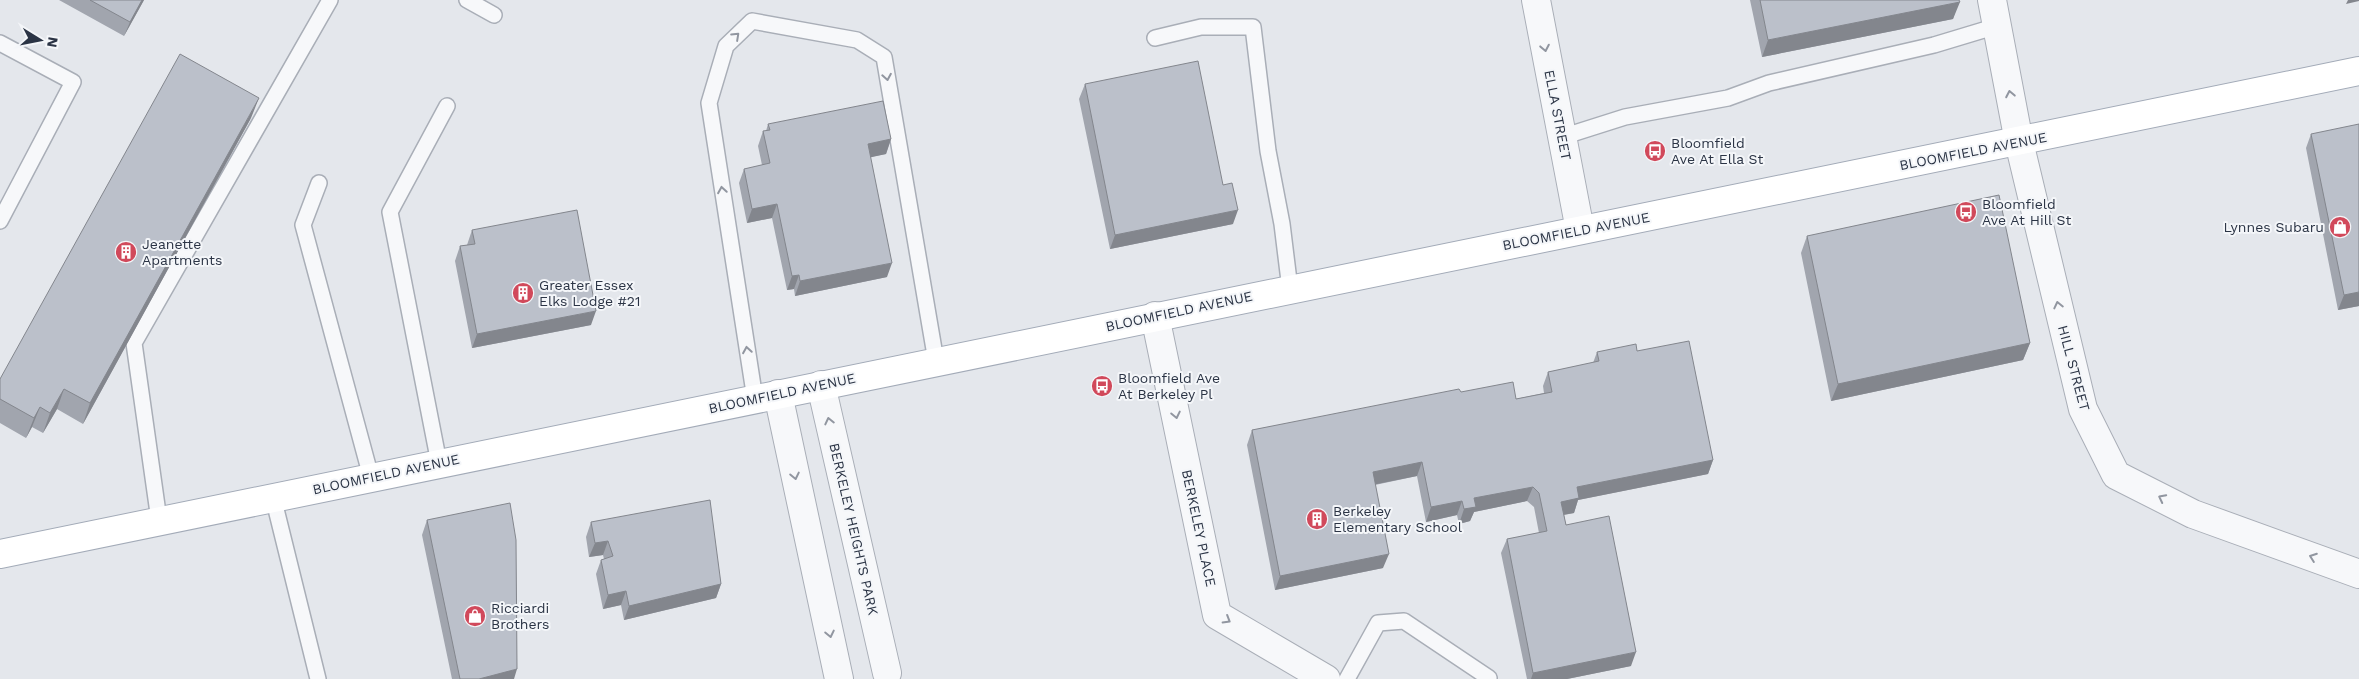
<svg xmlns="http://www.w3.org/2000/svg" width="2359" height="679" font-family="'Work Sans',sans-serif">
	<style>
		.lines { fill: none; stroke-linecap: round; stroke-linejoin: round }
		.lane-casing { stroke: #a9aeb7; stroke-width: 18 }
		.street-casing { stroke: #a9aeb7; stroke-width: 30 }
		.primary-casing { stroke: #a3abb8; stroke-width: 30 }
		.lane { stroke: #f7f8fa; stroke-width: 15 }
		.street { stroke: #f7f8fa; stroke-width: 28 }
		.primary { stroke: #fff; stroke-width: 28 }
		.wall { fill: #a1a5ae }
		.shaded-wall { fill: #83868d }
		.building { fill: #bbc0ca; stroke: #83868d }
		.oneway { stroke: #9196a0 }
		.labels { text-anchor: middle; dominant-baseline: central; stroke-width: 4; stroke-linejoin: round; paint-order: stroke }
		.street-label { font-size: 14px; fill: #2b3445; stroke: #f4f6f9 }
		.poi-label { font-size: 14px; fill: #2b3445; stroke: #f4f6f9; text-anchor: start }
	</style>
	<rect width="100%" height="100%" fill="#e4e7ec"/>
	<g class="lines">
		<g class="lane-casing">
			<path id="lane" d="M467 0 494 15
				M1155 38 1201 27H1253L1268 151 1282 224 1290 289
				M0 43 73 82 0 221
				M1562 137 1625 117 1728 98 1769 83 1934 45 1997 26
				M319 183 303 225 371 477
				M755 399 709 103 726 46 752 21 857 40 884 57 936 361
				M439 463 390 212 447 106
				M273 497 318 679
				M159 520 134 343 330 0
				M1347 679 1378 623 1404 621 1489 678"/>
		</g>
		<g class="street-casing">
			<path id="street" d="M1536 0 1580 230
				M1992 0 2019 142 2083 409 2116 475 2193 514 2359 574
				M1155 316 1217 615 1326 679
				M821 385 887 673
				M778 394 839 679"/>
		</g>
		<g class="primary-casing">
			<path id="primary" d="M0 554 2359 71"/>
		</g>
		<use href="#lane" class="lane"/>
		<use href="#street" class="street"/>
		<use href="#primary" class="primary"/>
	</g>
	<path class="wall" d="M59 0H144L124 36Z
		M1750 0H1959L1953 19 1762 57Z
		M1085 84 1223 185 1233 224 1110 249 1079 99Z
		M251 118 83 424 57 409 43 433 32 427 26 438 0 423V379Z
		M768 124 891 139 886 154 870 157 887 277 795 296 794 289 787 290 772 218 747 223 739 183 744 169 762 165 758 146 763 131H766Z
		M2311 134 2359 306 2338 310 2306 148Z
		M472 230 591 325 472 348 455 261 460 246 467 245Z
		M1807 236 2030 343 2023 360 1831 401 1801 253Z
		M1637 351 1713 460 1708 474 1578 500 1574 513 1564 515 1566 525 1631 666 1567 679H1527L1501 553 1507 539 1539 533 1534 507 1527 501 1474 512 1470 521 1459 524 1457 515 1426 522 1417 476 1375 485 1383 568 1275 590 1247 445 1252 430 1461 392 1516 399 1544 393 1543 386 1548 372 1593 363 1597 352Z
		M427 520 514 679H452L422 535Z
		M591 522 721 584 716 598 624 620 621 605 603 609 596 574 601 560 604 559 603 555 589 557 586 537Z"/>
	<path class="shaded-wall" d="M142 0H144L124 36 130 22Z
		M2348 0H2359V1L2346 4Z
		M1960 2 1953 19 1762 57 1768 40Z
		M259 98 251 118 83 424 90 403Z
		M891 139 886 154 863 159 868 144Z
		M777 204 772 218 747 223 752 209Z
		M1238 210 1233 224 1110 249 1115 235Z
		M892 263 887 277 795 296 800 281Z
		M799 275 794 289 787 290 792 276Z
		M2359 292V306L2338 310 2344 295Z
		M596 311 591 325 472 348 477 334Z
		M2030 343 2023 360 1831 401 1838 384Z
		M64 389 57 409 43 433 50 413Z
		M40 407 32 427 26 438 34 418Z
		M1713 460 1708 474 1578 500 1574 513 1556 516 1561 502 1577 487Z
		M1422 462 1417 476 1367 486 1373 472Z
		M1533 487 1527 501 1474 512 1470 521 1459 524 1464 509 1474 498Z
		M1462 501 1457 515 1426 522 1431 507Z
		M608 541 603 555 589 557 595 543Z
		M1389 554 1383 568 1275 590 1280 576Z
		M721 584 716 598 624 620 629 606Z
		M626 591 621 605 603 609 608 595Z
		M1636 652 1631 666 1567 679H1531L1533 673Z
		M517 669 514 679H479Z"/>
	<path class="building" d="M90 0H142L130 22Z
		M1760 0H1959L1960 2 1768 40Z
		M180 54 259 98 90 403 64 389 50 413 40 407 34 418 0 399V379Z
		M1198 61 1223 185 1232 183 1238 210 1115 235 1085 84Z
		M883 101 891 139 868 144 892 263 800 281 799 275 792 276 777 204 752 209 744 169 770 163 763 131 770 130 768 124Z
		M2359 124V292L2344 295 2311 134Z
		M1999 195 2030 343 1838 384 1807 236Z
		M577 210 596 311 477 334 460 246 475 244 472 230Z
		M1689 341 1713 460 1577 487 1579 498 1561 502 1566 525 1609 516 1636 652 1533 673 1507 539 1547 531 1539 493 1533 487 1474 498 1476 507 1464 509 1462 501 1431 507 1422 462 1373 472 1389 554 1280 576 1252 430 1459 389 1461 392 1513 382 1516 399 1552 392 1548 372 1599 361 1597 352 1636 344 1637 351Z
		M710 500 721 584 629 606 626 591 608 595 601 560 613 556 608 541 595 543 591 522Z
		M510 503 516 540 517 669 479 679H460L427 520Z"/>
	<defs><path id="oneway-chevron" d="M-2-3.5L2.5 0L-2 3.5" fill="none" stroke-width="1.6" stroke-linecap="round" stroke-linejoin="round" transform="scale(1.25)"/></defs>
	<g class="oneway">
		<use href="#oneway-chevron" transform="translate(736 36) rotate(-43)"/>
		<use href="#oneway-chevron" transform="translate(1545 48) rotate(79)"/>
		<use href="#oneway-chevron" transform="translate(887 77) rotate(80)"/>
		<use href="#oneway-chevron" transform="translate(2010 94) rotate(-101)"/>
		<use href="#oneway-chevron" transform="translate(722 190) rotate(-99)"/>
		<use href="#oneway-chevron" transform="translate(2058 305) rotate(-103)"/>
		<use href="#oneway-chevron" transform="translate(747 350) rotate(-99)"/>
		<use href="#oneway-chevron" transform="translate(1176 415) rotate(78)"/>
		<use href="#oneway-chevron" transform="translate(829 421) rotate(-103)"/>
		<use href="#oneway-chevron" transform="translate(795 476) rotate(78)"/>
		<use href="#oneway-chevron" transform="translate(2162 498) rotate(-153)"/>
		<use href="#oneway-chevron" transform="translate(2313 557) rotate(-160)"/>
		<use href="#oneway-chevron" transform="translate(1227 620) rotate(31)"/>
		<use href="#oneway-chevron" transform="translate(830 634) rotate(78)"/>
	</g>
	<defs>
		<g id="bus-disc" transform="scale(1.125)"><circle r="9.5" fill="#d1495b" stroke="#f4f6f9"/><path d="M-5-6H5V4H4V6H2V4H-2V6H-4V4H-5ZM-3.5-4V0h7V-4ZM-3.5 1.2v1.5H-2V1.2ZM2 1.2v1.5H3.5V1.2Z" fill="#fff"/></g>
		<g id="shop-disc" transform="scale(1.125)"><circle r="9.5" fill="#d1495b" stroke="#f4f6f9"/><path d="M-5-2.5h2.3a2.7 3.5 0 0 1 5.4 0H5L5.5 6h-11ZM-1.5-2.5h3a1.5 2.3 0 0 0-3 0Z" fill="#fff"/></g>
		<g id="building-disc" transform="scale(1.125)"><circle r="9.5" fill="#d1495b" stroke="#f4f6f9"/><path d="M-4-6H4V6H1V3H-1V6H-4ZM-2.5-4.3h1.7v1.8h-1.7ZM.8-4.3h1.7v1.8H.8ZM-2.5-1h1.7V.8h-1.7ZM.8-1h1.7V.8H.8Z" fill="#fff"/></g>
	</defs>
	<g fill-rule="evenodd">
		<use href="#bus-disc" x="1655" y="151"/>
		<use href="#bus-disc" x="1966" y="212"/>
		<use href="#shop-disc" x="2340" y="227"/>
		<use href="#building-disc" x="126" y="252"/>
		<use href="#building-disc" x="523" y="293"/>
		<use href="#bus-disc" x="1102" y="386"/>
		<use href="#building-disc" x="1317" y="519"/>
		<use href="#shop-disc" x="475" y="616"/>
	</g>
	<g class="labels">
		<g class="street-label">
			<text transform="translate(1558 115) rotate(79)">ELLA STREET</text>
			<text transform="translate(1973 151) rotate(-11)">BLOOMFIELD AVENUE</text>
			<text transform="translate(1576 231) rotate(-11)">BLOOMFIELD AVENUE</text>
			<text transform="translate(1179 311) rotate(-12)">BLOOMFIELD AVENUE</text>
			<text transform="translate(2074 368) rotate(75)">HILL STREET</text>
			<text transform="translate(782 393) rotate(-12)">BLOOMFIELD AVENUE</text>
			<text transform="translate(386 474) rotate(-12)">BLOOMFIELD AVENUE</text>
			<text transform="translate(1199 528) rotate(78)">BERKELEY PLACE</text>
			<text transform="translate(854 529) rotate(77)">BERKELEY HEIGHTS PARK</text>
		</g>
		<g class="poi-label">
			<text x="1671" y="143">Bloomfield<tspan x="1671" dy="16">Ave At Ella St</tspan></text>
			<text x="1982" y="204">Bloomfield<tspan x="1982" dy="16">Ave At Hill St</tspan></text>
			<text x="2324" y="227" text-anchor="end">Lynnes Subaru</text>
			<text x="142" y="244">Jeanette<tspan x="142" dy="16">Apartments</tspan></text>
			<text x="539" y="285">Greater Essex<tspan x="539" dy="16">Elks Lodge #21</tspan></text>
			<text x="1118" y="378">Bloomfield Ave<tspan x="1118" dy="16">At Berkeley Pl</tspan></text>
			<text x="1333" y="511">Berkeley<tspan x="1333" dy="16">Elementary School</tspan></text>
			<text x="491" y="608">Ricciardi<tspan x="491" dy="16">Brothers</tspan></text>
		</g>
	</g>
	<g transform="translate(40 40) rotate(100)" stroke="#f4f6f9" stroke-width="4" paint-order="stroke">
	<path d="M0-4L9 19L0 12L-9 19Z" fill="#2b3445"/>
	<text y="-8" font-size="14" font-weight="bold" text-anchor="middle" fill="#2b3445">N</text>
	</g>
</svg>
